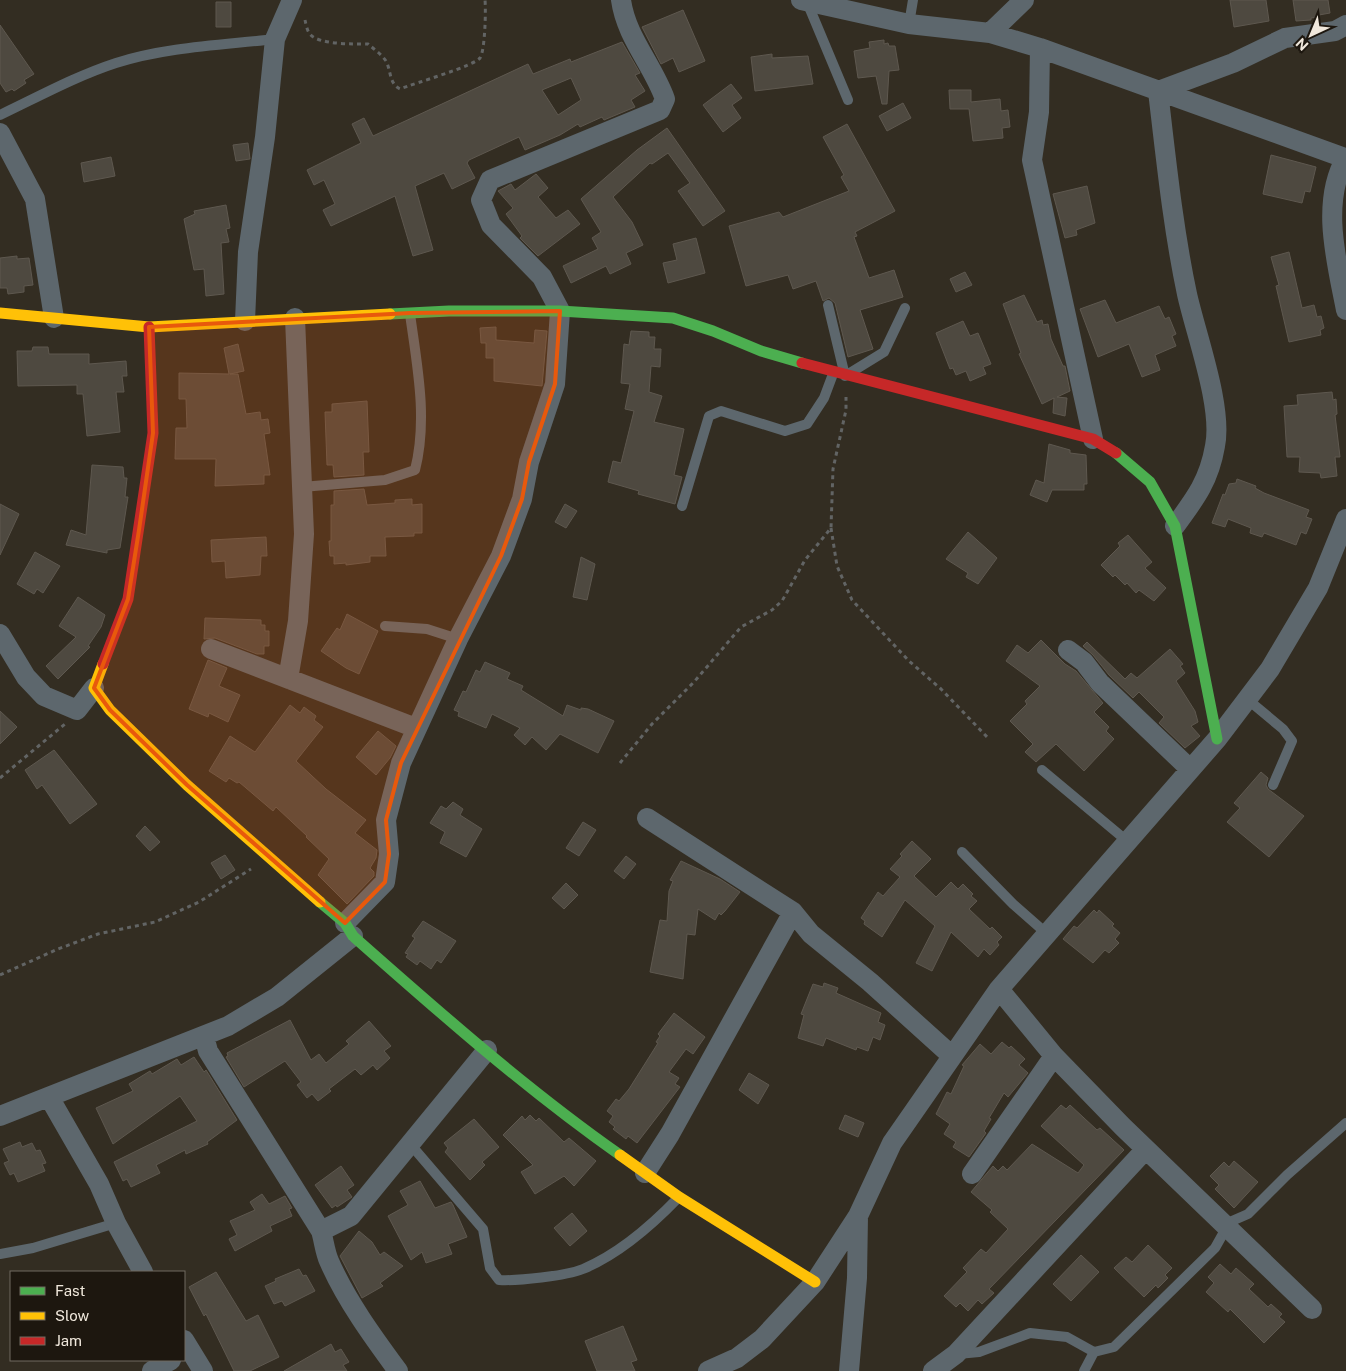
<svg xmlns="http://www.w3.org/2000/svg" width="1346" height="1371" font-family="'Public Sans',sans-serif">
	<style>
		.building { fill: #4e4940; stroke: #5e584f; fill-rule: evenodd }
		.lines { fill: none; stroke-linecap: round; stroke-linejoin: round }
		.path { stroke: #626464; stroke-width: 3; stroke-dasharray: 4 4; stroke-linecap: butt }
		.lane { stroke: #5d676d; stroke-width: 10 }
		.street { stroke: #5d676d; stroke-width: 20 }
		.fast { stroke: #4caf50; stroke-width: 11 }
		.slow { stroke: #ffc107; stroke-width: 11 }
		.jam { stroke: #c62828; stroke-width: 11 }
		.marked { fill: #e8590c; fill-opacity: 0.2; stroke: #e8590c; stroke-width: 4; stroke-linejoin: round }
	</style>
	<rect width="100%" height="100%" fill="#332d22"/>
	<path class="building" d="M1230 0H1266L1269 21 1234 27Z
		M1293 0H1328L1330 13 1319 15V17L1311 18V20L1296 21Z
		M216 2H231V27H216Z
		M683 10 705 61 679 72 673 58 661 64 642 27Z
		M0 25 34 74 24 80 26 83 14 91 12 89 6 92 0 83Z
		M884 40V44L888 43 889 46H895L899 70 889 71 887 104H882L876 76 858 78 854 51 870 48 869 42Z
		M622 42 640 73 635 75 645 91 631 100 635 107 604 120 602 117 580 127 578 124 560 135 525 150 519 137 469 160 467 163 475 178 452 189 444 173 415 186 433 250 413 256 395 196 331 226 323 210 335 204 324 180 314 185 307 170 361 143 352 124 364 118 373 136 528 64 533 74 570 59 571 62ZM571 78 581 100 558 115 542 90Z
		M772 54V58L808 56 813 84 755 91 751 57Z
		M731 84 742 98 732 105 741 118 723 132 703 105Z
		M949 90H971V102L1000 99 1001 111 1008 110 1010 127 1002 128 1003 138 973 141 969 109H950Z
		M903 103 911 118 887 131 879 116Z
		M847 124 895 211 855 232 857 236 854 237 869 278 894 270 903 297 860 310 873 349 848 357 835 303 829 298 823 301 816 281 793 289 788 275 746 286 729 226 779 212 783 217 849 191 841 177 844 175 823 137Z
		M667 128 725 211 703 226 678 191 690 183 668 153 652 164 650 163 613 197 632 222 643 245 626 253 631 264 610 274 606 266 571 283 563 266 598 249 592 238 601 232 581 199 637 150Z
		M248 143 250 159 236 161 233 145Z
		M1271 155 1316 167 1310 192 1305 191 1302 203 1263 194Z
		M111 157 115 176 84 182 81 163Z
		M536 174 548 188 538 197 556 218 568 210 580 224 538 256 520 238 522 236 506 214 513 208 498 191 511 184 515 190Z
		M1087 186 1095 223 1076 230 1077 235 1065 238 1053 194Z
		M226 205 230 228 226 229 229 242 221 243 224 294 206 296 204 269 194 270 184 219 195 214 194 211Z
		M696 238 705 273 668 283 663 263 677 260 673 244Z
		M1289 252 1302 308 1314 305 1317 317 1321 316 1324 328 1320 330 1321 335 1289 342 1276 286 1279 285 1271 257Z
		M17 256V259L29 258 33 285 24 286V292L8 294 7 288H0V258Z
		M965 272 972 285 956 292 950 279Z
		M1024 295 1037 322 1042 320 1043 325 1048 324 1051 339 1063 366H1065L1070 391 1057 397 1067 398 1065 416 1053 413 1054 398 1042 404 1019 354 1021 353 1003 304Z
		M1105 300 1116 323 1159 306 1165 319 1169 317 1176 334 1172 336 1176 346 1155 355 1160 370 1142 377 1129 344 1098 357 1080 309Z
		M963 321 970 336 978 333 991 364 983 367 986 374 970 381 966 371 956 375 953 368 950 369 936 333Z
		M496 327V340L534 343 535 330 547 331 542 386 494 381V358H486V343H481L480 328Z
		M631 331 649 332V337H655L654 349H661L660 367 651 366 649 392 662 396 654 422 684 429 674 475 682 477 675 504 638 494 639 491 608 482 613 461 621 463 634 411 625 409 630 384 621 383 624 344 629 345Z
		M238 344 244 371 230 374H238L246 414 260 412 261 420 268 419 270 433 264 434 270 475H264V484L215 486 216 459H175L176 428H187L186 399H179V373L229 374 224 348Z
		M33 347H48L49 354H89V364L126 361 127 376H122L124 392H116L120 432 87 436 83 394H77V385L18 386 17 351H32Z
		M1332 392 1333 400 1336 399 1337 414 1335 415 1340 457H1335L1337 476 1321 478 1320 473 1299 472 1300 457H1287L1284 406 1298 405 1297 395Z
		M367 401 369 452H363L364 475 334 477 333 465H327L325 412H332V404Z
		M1049 444 1070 450V453L1086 455 1087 484H1084V490H1052L1047 502 1030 495 1036 480 1044 483Z
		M92 465 123 467 124 478H127L125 497H128L120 548 107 550V553L66 545 71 530 86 535Z
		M1237 479 1256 486 1255 488 1264 493 1309 510 1306 517 1312 519 1306 534 1301 532 1296 545 1264 533 1262 537 1250 533 1251 528 1228 519 1225 527 1212 523 1223 494 1225 495 1229 484 1236 483Z
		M364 489 367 505 395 503V500L412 499V505L422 504V533H414V536L385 537 386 556H370V562L346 565V563L334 564V556H330L329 541H331V505H334V491Z
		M0 504 19 514 0 555Z
		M565 504 577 511 566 528 555 522Z
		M968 532 997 558 978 584 966 577 968 573 946 559Z
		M1128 535 1152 562 1145 568 1166 588 1154 601 1139 590 1136 593 1127 583 1125 585 1115 575 1113 577 1101 565 1120 546 1118 543Z
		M266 537 267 556H261L260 575 226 578 225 561 212 562 211 540Z
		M35 552 60 566 43 593 37 589 34 594 17 584Z
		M581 557 595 564 587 600 573 597Z
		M78 597 105 615 101 627 88 646 90 647 58 679 46 666 76 637 59 626Z
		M347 614 378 631 359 674 346 668 321 651 337 628 340 630Z
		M205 618 261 620V625H265V631H269V646H264V654H257L215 638 204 639Z
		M1041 640 1065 664 1076 671 1103 703 1094 712 1109 727 1106 731 1114 739 1084 771 1056 744 1036 762 1025 752 1033 744 1010 721 1027 704 1025 701 1040 686 1006 661 1017 645 1028 653Z
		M1087 642 1125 679 1131 673 1137 678 1170 649 1183 664 1180 666 1185 673 1176 681 1195 711 1198 722 1191 726 1200 736 1185 748 1159 723 1164 717 1139 692 1133 698 1109 675 1093 655 1083 646Z
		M208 660 227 668 219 686 240 695 228 722 209 713 208 717 189 709Z
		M485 662 510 673 507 679 523 686 521 690 563 716 567 705 581 710V708L588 709 614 721 598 753 560 734 546 750 532 737 525 745 514 735 520 728 492 714 486 728 458 716 459 712 454 710 463 691 466 692 476 670 480 672Z
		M290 705 300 713 304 707 316 716 314 720 323 727 296 761 326 789 366 820 355 833 377 850 376 858 370 868 374 872V876L347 904 318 875 329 859 306 837 307 836 276 807 273 811 239 782 237 783 229 778 226 782 209 771 230 736 255 752Z
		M0 711 17 727 0 744Z
		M378 731 396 746 390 758 376 775 356 757Z
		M54 750 97 804 70 824 42 785 37 789 25 770Z
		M1261 772 1268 778 1266 785 1268 789 1304 816 1269 857 1227 822 1240 808 1234 803Z
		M453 802 463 809 460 815 482 829 466 857 440 843 445 832 430 823 441 806 446 809Z
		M583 822 596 830 579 856 566 848Z
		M145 826 160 842 150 851 136 836Z
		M912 841 931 859 914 876 936 897 951 882 958 889 963 884 973 894 971 896 977 901 969 909 990 929 992 927 1002 937 997 942 999 945 990 955 984 949 978 957 951 932 932 971 916 963 935 926 905 900 882 937 864 924 865 921 861 918 878 892 883 896 900 877 890 869 902 856 900 854Z
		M225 855 235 870 221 879 211 863Z
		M626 856 636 864 624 879 614 871Z
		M681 861 720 879 740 892 725 911 721 915 719 913 715 920 698 909 695 935 687 934 683 979 650 972 660 920 667 921 669 891 673 881 670 880Z
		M566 883 578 895 564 909 552 898Z
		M1094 910 1097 913 1099 910 1114 924 1112 926 1120 933 1115 939 1119 943 1109 953 1105 950 1093 963 1063 939 1074 926 1077 928Z
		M423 921 456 941 441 963 437 960 431 969 420 961 417 965 406 957 408 954 405 953 415 938 412 936Z
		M824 983 838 988 836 993 881 1013 878 1022 885 1025 880 1040 873 1037 868 1051 857 1047 856 1050 826 1038 823 1046 798 1038 804 1015 801 1014 813 984 823 987Z
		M674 1013 705 1037 693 1054 686 1049 669 1072 679 1078 675 1084 680 1087 637 1143 628 1136 626 1139 613 1129 615 1127 609 1122 613 1116 607 1111 616 1099 619 1101 629 1089 658 1043 656 1042 660 1036 658 1034Z
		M290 1020 311 1060 319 1054 326 1063 349 1044 346 1041 369 1021 391 1046 384 1051 390 1058 377 1070 373 1065 361 1075 355 1069 329 1089 331 1091 318 1101 312 1094 307 1098 297 1085 301 1082 285 1061 244 1087 226 1057 228 1056 227 1053Z
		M1002 1042 1009 1048 1011 1046 1025 1059 1019 1065 1028 1073 1008 1097 1004 1093 989 1118 991 1119 984 1131 986 1133 969 1157 953 1147 956 1142 944 1134 950 1124 936 1114 947 1092 951 1094 964 1066 962 1065 980 1044 991 1054Z
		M194 1057 204 1072 206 1070 237 1120 214 1137 207 1142 208 1144 186 1154 185 1150 160 1163 156 1165 160 1173 131 1187 127 1179 123 1181 114 1162 197 1121 180 1096 113 1144 96 1108 133 1091 129 1084 150 1071 152 1074 177 1059 181 1065Z
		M749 1073 769 1085 758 1104 739 1090Z
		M1061 1105 1066 1109 1070 1105 1097 1130 1100 1128 1124 1150 989 1289 994 1293 982 1304 978 1300 968 1311 960 1303 956 1307 944 1296 967 1272 963 1268 981 1249 986 1253 1008 1229 990 1212 992 1210 971 1192 993 1166 998 1171 1003 1166 1007 1170 1032 1144 1078 1173 1084 1165 1041 1126Z
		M530 1115 536 1121 539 1118 564 1142 569 1138 596 1161 574 1186 564 1176 535 1194 521 1172 533 1165 503 1135 522 1116 525 1120Z
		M845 1115 864 1123 858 1137 839 1129Z
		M474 1119 499 1147 482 1162 485 1165 470 1180 445 1152 448 1148 444 1143Z
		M20 1142 22 1147 32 1143 36 1151 40 1150 46 1163 42 1164 45 1171 18 1182 14 1173 10 1175 4 1163 9 1161 3 1149Z
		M1234 1161 1258 1182 1234 1208 1215 1189 1219 1185 1210 1176 1224 1162 1229 1167Z
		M341 1166 354 1185 347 1190 352 1197 337 1207 336 1205 332 1208 315 1185Z
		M420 1181 435 1208 451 1202 453 1205 467 1237 448 1244 452 1254 426 1263 422 1252 411 1260 388 1216 408 1205 400 1191Z
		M262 1194 269 1204 285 1196 292 1208 289 1209 292 1216 270 1226 272 1231 235 1251 229 1239 237 1235 230 1221 255 1210 250 1202Z
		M572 1213 587 1231 570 1246 554 1228Z
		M359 1231 372 1242 380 1255 384 1252 403 1266 380 1283 383 1286 362 1298 340 1256Z
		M1148 1245 1172 1268 1165 1275 1168 1278 1158 1288 1156 1285 1144 1297 1114 1268 1126 1257 1132 1262Z
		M1081 1255 1099 1272 1071 1301 1053 1284Z
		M1220 1264 1231 1274 1236 1268 1254 1284 1249 1289 1268 1307 1271 1304 1282 1314 1279 1317 1285 1322 1264 1343 1230 1309 1228 1312 1206 1292 1214 1283 1208 1277Z
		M299 1269 303 1276 306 1275 315 1291 285 1306 282 1301 274 1304 265 1286 276 1281 275 1279Z
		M216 1272 246 1321 258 1315 279 1357 250 1371H234L206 1314 204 1316 189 1287Z
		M623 1326 637 1360 631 1362 635 1371H597L585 1341Z
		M331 1344 335 1352 341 1349 349 1362 343 1365 347 1371H284Z"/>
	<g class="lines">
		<path class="path" d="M305 20C306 24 307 31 310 34 318 45 355 44 368 44 374 49 381 54 386 61 391 70 389 84 400 89 415 83 474 66 480 58 485 51 486 10 485 0
			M831 528 837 566 852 600 909 661 941 689 989 739
			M620 763 652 724 694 682 741 627 772 610 782 601 805 560 831 528 833 469 846 410V397
			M0 778 65 724
			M0 975 58 949 98 934 155 922 199 902 251 869"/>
		<path class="lane" d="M807 2 848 100
			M909 24 913 0
			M0 115C38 97 76 76 116 63 166 47 223 45 275 39
			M828 305 845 376 884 352 905 308
			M302 487 385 480 415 470C428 419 417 365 410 314
			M682 506 709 416 721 411 785 431 807 424 824 398 833 374
			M385 626 427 629 458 639
			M1247 699 1283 729 1292 741 1273 785
			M1042 770 1127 841
			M962 852 1013 904 1046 933
			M411 1145 483 1229 490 1268 499 1280C517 1281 566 1276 583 1269 619 1254 651 1226 678 1198
			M0 1254 33 1248 116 1223
			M958 1354 979 1352 1030 1333 1067 1337 1094 1352 1114 1347 1215 1248 1224 1232 1225 1224 1248 1214 1287 1175 1346 1123
			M1084 1371 1094 1352"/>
		<path class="street" d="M801 0 909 24 990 33 1040 48 1345 158
			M990 33 1024 0
			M1040 48 1039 112 1032 160 1093 439
			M0 133 35 199 54 318
			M1346 158C1320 202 1337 263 1346 310
			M245 321 248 252 265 137 275 39 292 0
			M1175 526C1195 499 1209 481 1215 446 1223 407 1196 335 1187 294 1173 228 1166 159 1158 91L1233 63 1285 38 1335 31 1346 25
			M0 634 26 677 44 696 77 710 94 688
			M211 649 416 728
			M1068 650 1084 662 1100 683 1190 769
			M288 679 298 621 304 534 295 318
			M647 818 793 912 811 934 870 982 952 1056
			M345 923 385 882 389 854 386 820 401 763 458 639 501 556 522 499 529 462 555 384 560 311 542 277 491 225 481 200 490 180 660 110 665 99C653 65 626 37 621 0
			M999 989 1054 1056 1123 1127 1312 1309
			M204 1036 208 1051 321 1231C324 1241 325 1252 329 1261 346 1300 373 1337 398 1371
			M49 1097 99 1184 116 1223 143 1272
			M0 1116 228 1026 277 997 353 936
			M645 1173 670 1134 793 912
			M972 1174 1054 1056
			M321 1231 351 1216 487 1050
			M184 1340 203 1371
			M152 1371 171 1360
			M708 1371 737 1358 762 1339 815 1282 858 1216 892 1143 999 989 1217 739 1270 669 1318 588 1346 519
			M849 1371 857 1278 858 1216
			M933 1371 956 1354 1146 1149"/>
		<path class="fast" d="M390 314 449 311H560L673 318 713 331 761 351 802 363
			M1116 453 1150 482 1175 526 1217 739
			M320 902 345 923 353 936C439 1012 526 1089 620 1155"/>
		<path class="slow" d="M0 313 149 327 390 314
			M103 664 94 688 110 710 187 785 320 902
			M620 1155 679 1197 815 1282"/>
		<path class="jam" d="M802 363 1093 439 1116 453
			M103 664 128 599 153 433 149 327"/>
	</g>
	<path class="marked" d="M560 311 555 384 529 462 522 499 501 556 401 763 386 820 389 854 385 882 345 923 187 785 110 710 94 688 128 599 139 530 153 433 149 327 410 313Z"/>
	<rect x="10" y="1271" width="175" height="90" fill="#1d170f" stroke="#716b61"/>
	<rect x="20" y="1287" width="25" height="8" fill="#4caf50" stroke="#716b61"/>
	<text x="55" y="1296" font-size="15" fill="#f0e8dc">Fast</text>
	<rect x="20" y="1312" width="25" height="8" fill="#ffc107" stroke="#716b61"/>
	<text x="55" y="1321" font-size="15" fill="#f0e8dc">Slow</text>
	<rect x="20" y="1337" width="25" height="8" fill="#c62828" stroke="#716b61"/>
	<text x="55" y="1346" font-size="15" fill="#f0e8dc">Jam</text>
	<g transform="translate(1311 35) rotate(224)" stroke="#1d170f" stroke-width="4" paint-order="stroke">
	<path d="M0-4L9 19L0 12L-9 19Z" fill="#f0e8dc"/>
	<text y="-8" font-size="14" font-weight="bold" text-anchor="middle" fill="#f0e8dc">N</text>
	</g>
</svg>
